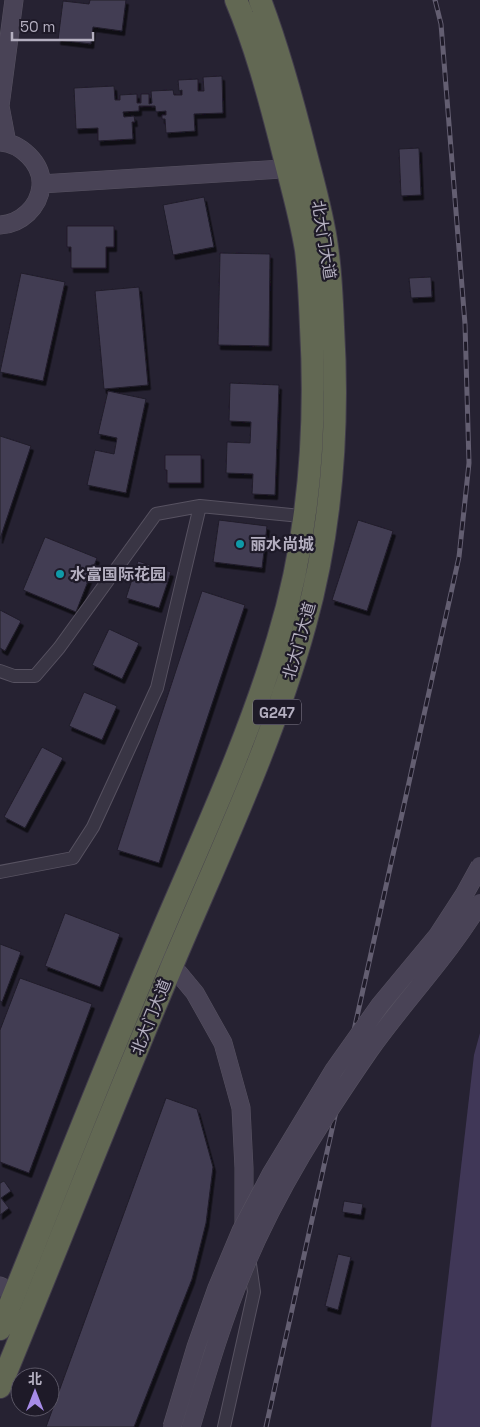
<svg xmlns="http://www.w3.org/2000/svg" width="480" height="1427" font-family="'Space Grotesk','Noto Sans SC',sans-serif">
	<style>
		.water { fill: #403757 }
		.building { fill: #433e53; stroke: #201c2a; filter: url(#shadow) }
		.lines { fill: none; stroke-linecap: round; stroke-linejoin: round }
		.street-casing { stroke: #575261; stroke-width: 14 }
		.secondary-casing { stroke: #575261; stroke-width: 19 }
		.highway-casing { stroke: #413c4b; stroke-width: 24 }
		.street { stroke: #393544; stroke-width: 12 }
		.secondary { stroke: #494356; stroke-width: 18 }
		.highway { stroke: #626853; stroke-width: 22 }
		.rail-casing { stroke: #635e71; stroke-width: 5 }
		.rail { stroke: #1e1a28; stroke-width: 3; stroke-dasharray: 9; stroke-linecap: butt }
		.secondary-bridge-casing { stroke: #575261; stroke-width: 19; stroke-linecap: butt }
		.secondary-bridge { stroke: #494356; stroke-width: 18 }
		.culture-dot { fill: #0f9aa8; stroke: #1e1a28; stroke-width: 2 }
		.labels { text-anchor: middle; dominant-baseline: central; stroke-width: 4.5; stroke-linejoin: round; paint-order: stroke }
		.shield { fill: #1e1a28; stroke: #878292; stroke-width: 1 }
		.shield-label { font-size: 15px; font-weight: bold; fill: #b4afc0 }
		.street-label { font-size: 16px; fill: #b4afc0; stroke: #1e1a28 }
		.poi-label { font-size: 16px; font-weight: bold; fill: #b4afc0; stroke: #1e1a28; text-anchor: start }
	</style>
	<defs>
		<filter id="shadow"><feDropShadow dx="2.5" dy="4.5" stdDeviation="0" flood-color="#0009"/></filter>
	</defs>
	<rect width="100%" height="100%" fill="#262232"/>
	<path class="water" d="M480 1033V1427H431L474 1055Z"/>
	<path class="building" d="M90 0H126L122 31 93 27 91 44 58 40 63 1 89 4Z
		M222 76 223 113 194 114 195 131 166 133 165 119H162V115H166V111L156 112 155 106H139V111L123 112 124 117 134 116 135 122H132L133 139 98 141V128L76 129 74 88 114 86 115 100H120V95L137 94V103H141V94H149V104L152 103 151 91 173 90 174 95H182V90L179 91 178 80 198 79V91H204L203 77Z
		M419 148 421 195 401 196 399 149Z
		M204 197 214 247 173 255 163 205Z
		M67 226H114V247H106V268H71V247H67Z
		M220 253 270 254 269 346 218 345Z
		M21 273 65 282 43 381 0 372Z
		M431 277 432 297 411 298 409 278Z
		M139 287 148 385 104 389 95 291Z
		M230 383 279 385 275 495 252 494 253 474 226 473 227 442 250 443 251 422 229 421Z
		M108 391 146 399 126 493 87 485 95 450 114 454 117 438 98 434Z
		M0 436 31 446 0 539Z
		M165 455H201V483H167V470H165Z
		M219 520 267 526 262 568 213 562Z
		M358 520 393 531 367 611 332 600Z
		M45 537 97 558 76 612 23 590Z
		M138 561 171 572 159 608 126 598Z
		M202 591 245 605 159 863 117 850Z
		M0 610 21 621 5 651 0 648Z
		M109 629 139 643 122 679 92 665Z
		M84 692 117 706 102 740 69 726Z
		M42 747 63 758 25 828 4 817Z
		M65 913 120 934 100 987 45 966Z
		M0 944 21 952 2 1002 0 1001Z
		M20 978 92 1004 29 1173 0 1162V1030Z
		M166 1098 197 1109 213 1167 206 1223 192 1279 134 1427H46Z
		M4 1181 11 1191 1 1198 9 1208 0 1215V1183Z
		M344 1201 363 1204 361 1215 342 1212Z
		M338 1254 351 1257 338 1310 325 1306Z"/>
	<g class="lines">
		<g class="street-casing">
			<path id="street" d="M0 671 14 676H35L59 648 156 514 200 506 311 517
				M0 872 73 858 93 827 157 688 200 506
				M224 1427 254 1292 249 1257"/>
		</g>
		<g class="secondary-casing">
			<path id="secondary" d="M0 142C20 143 43 163 41 186 39 207 21 224 0 225
				M7 143 0 106 14 0
				M41 184 298 168
				M166 958 195 993 223 1043 241 1108 244 1168V1225L242 1231
				M0 1286 25 1298"/>
		</g>
		<g class="highway-casing">
			<path id="highway" d="M0 1329C53 1199 104 1068 159 939 201 840 247 743 278 639 309 537 317 433 311 327 310 301 309 275 306 250 300 213 289 177 280 140 268 93 255 45 236 0
				M0 1387C57 1249 111 1110 169 973 217 858 272 745 305 625 332 528 339 428 333 327 332 301 331 274 327 247 323 216 314 185 306 154 293 102 279 50 260 0"/>
		</g>
		<use href="#street" class="street"/>
		<use href="#secondary" class="secondary"/>
		<use href="#highway" class="highway"/>
		<g class="rail-casing">
			<path id="rail" d="M266 1427 459 557 469 463 465 324 441 24 435 0"/>
		</g>
		<use href="#rail" class="rail"/>
		<g class="secondary-bridge-casing">
			<path id="secondary-bridge" d="M172 1427 196 1347 217 1288 241 1231 271 1174 334 1070 380 1005 438 935 464 895 480 866
				M191 1427C207 1373 223 1318 245 1266 277 1190 322 1119 369 1051 405 1000 448 956 480 903"/>
		</g>
		<use href="#secondary-bridge" class="secondary-bridge"/>
	</g>
	<g class="culture-dot">
		<circle cx="240" cy="544" r="5"/>
		<circle cx="60" cy="574" r="5"/>
	</g>
	<g class="labels">
		<rect class="shield" x="253" y="699.5" width="48" height="25" rx="4"/>
		<g class="shield-label">
			<text x="277" y="712">G247</text>
		</g>
		<g class="street-label">
			<text transform="translate(324 240) rotate(81)">北大门大道</text>
			<text transform="translate(299 641) rotate(-74)">北大门大道</text>
			<text transform="translate(151 1017) rotate(-68)">北大门大道</text>
		</g>
		<g class="poi-label">
			<text x="250" y="544">丽水尚城</text>
			<text x="70" y="574">水富国际花园</text>
		</g>
	</g>
	<g transform="translate(35 1392)"><circle r="24" fill="#1e1a28" stroke="#5a5665"/>
	<path d="M0-4L9 19L0 12L-9 19Z" fill="#a78ce8"/>
	<text y="-8" font-size="14" font-weight="bold" text-anchor="middle" fill="#b4afc0">北</text>
	</g>
	<path d="M12 32v8h81v-8" fill="none" stroke="#b4afc0" stroke-width="2.5"/>
	<text x="20" y="32" font-size="15" fill="#b4afc0" stroke="#1e1a28" stroke-width="4" paint-order="stroke">50 m</text>
</svg>
